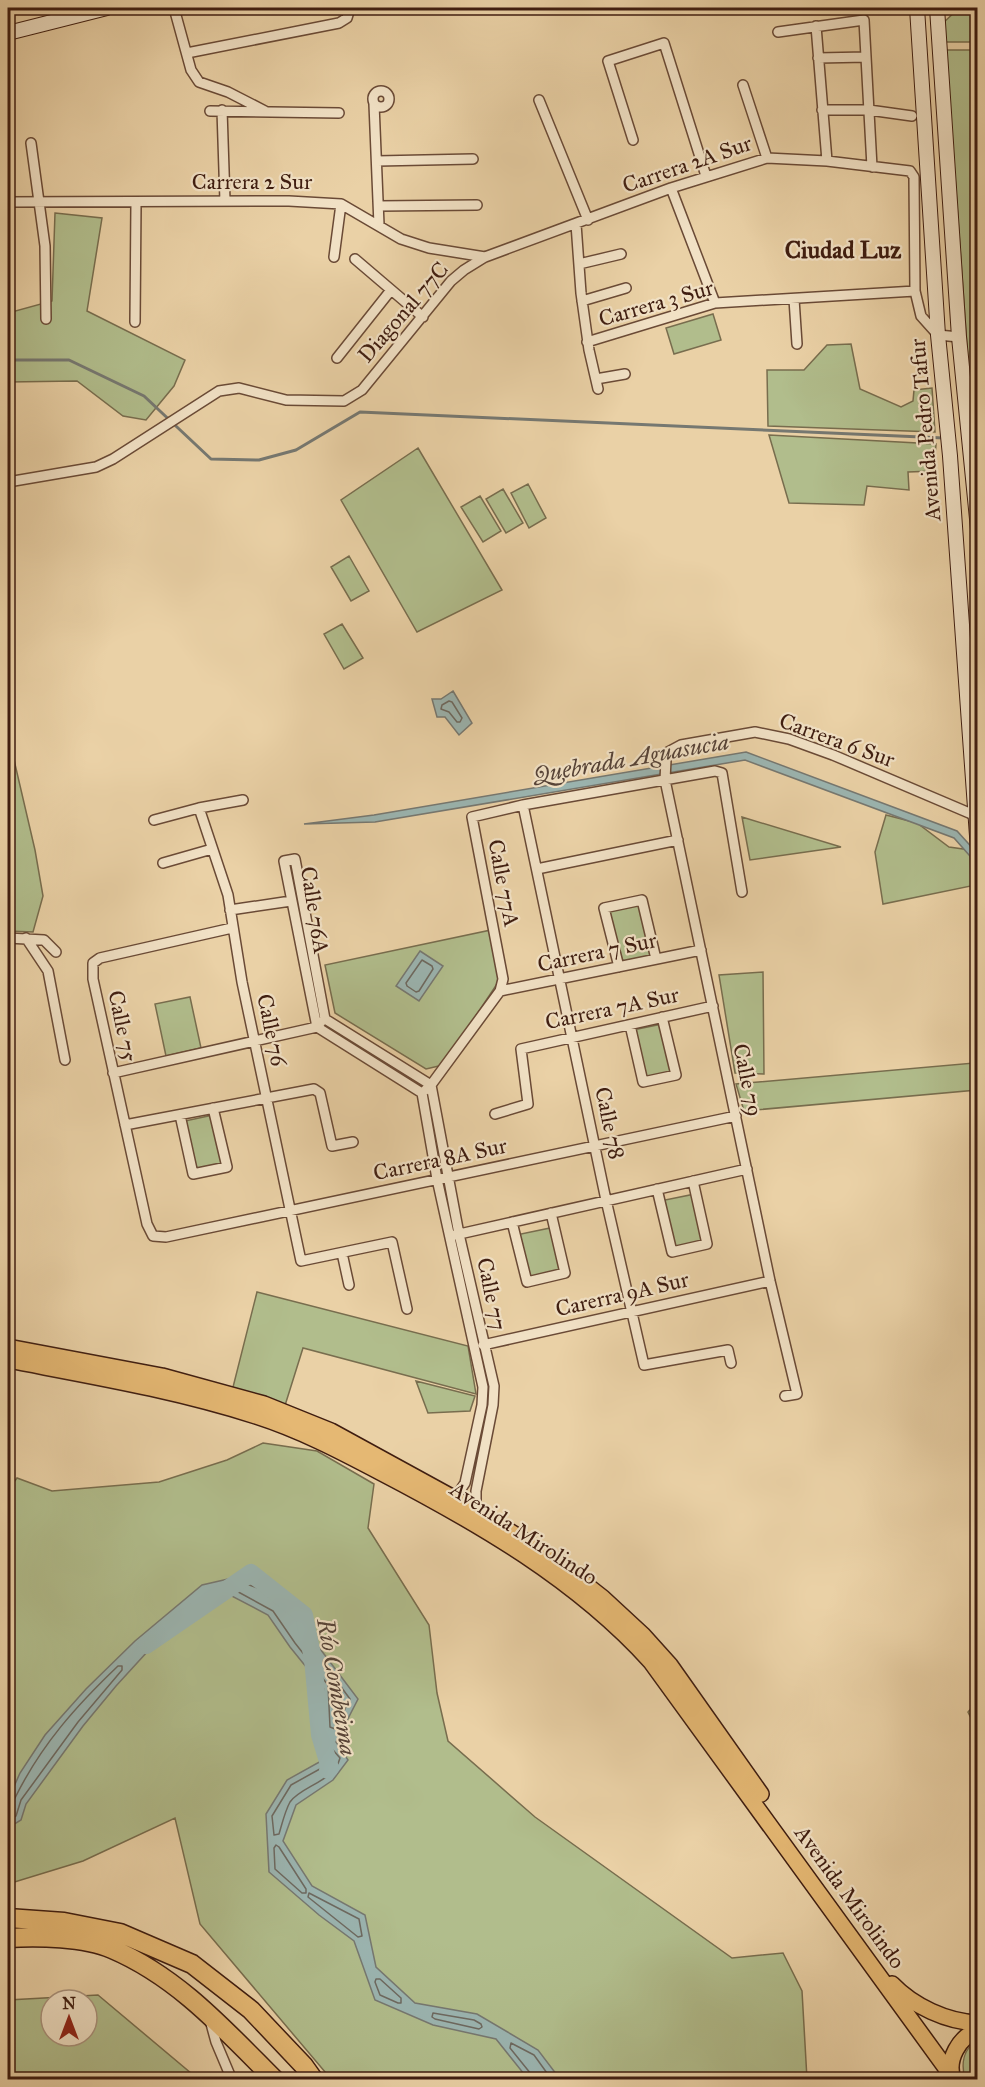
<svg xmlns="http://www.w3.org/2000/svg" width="985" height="2087" font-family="'IM FELL Great Primer',serif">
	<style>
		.green { fill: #b1bd8c; stroke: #786d4e; stroke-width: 1.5; fill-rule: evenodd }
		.water { fill: #9bb5b1; stroke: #767871; stroke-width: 1.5 }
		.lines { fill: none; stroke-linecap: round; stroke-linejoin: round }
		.shore { stroke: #6d6960; stroke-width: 1.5 }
		.stream { stroke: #767871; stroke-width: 3 }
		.river { stroke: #9bb5b1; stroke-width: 18 }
		.street-casing { stroke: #6a4a36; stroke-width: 12 }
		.secondary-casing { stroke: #3f1d10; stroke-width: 16 }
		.primary-casing { stroke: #3f1d10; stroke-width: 18 }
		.highway-casing { stroke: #3f1d10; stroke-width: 21 }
		.street { stroke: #f1e1c5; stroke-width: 9 }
		.secondary { stroke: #f1e1c5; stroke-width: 14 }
		.primary { stroke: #e5b873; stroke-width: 15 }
		.highway { stroke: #e5b873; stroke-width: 18 }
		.labels { text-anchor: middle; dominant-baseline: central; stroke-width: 4.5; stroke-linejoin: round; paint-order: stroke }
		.street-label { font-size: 22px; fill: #3f1d10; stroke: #f1e1c5 }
		.neighbourhood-label { font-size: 24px; font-weight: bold; fill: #3f1d10; stroke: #f1e1c5 }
		.water-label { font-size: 24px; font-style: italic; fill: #564338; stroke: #f1e1c5 }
	</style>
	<rect width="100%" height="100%" fill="#ead1a6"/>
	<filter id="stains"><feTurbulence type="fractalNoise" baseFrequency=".00333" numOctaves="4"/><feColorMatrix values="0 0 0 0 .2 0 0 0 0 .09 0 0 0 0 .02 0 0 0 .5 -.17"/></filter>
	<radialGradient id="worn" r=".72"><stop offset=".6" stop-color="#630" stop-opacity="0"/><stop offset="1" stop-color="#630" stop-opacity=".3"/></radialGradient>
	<path class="green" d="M959 8H977V42H943L942 24Z
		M946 50H977V430H973Z
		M55 213 102 218 87 311 185 360 174 386 146 420 123 416 77 381 8 382V313L52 301Z
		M713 314 721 340 674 354 666 328Z
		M851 344 860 389 901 407 913 401 914 390 932 388 935 432 768 426 767 370H804L827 345Z
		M769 435 936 444 934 471 908 472 909 490 867 486 864 505 789 503Z
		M418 448 502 590 417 632 341 500Z
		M528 484 546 518 529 528 511 493Z
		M503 489 523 523 506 533 486 499Z
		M480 496 501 531 483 542 461 507Z
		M349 556 369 591 351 601 331 567Z
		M342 624 363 658 344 669 324 634Z
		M8 734 35 850 43 896 33 932 8 931Z
		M886 815 917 823 949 847 970 850 971 886 883 904 875 852Z
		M742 817 841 847 750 860Z
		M641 901 654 955 623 963 607 909Z
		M491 930 499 981 443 1065 426 1069 335 1013 325 965Z
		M763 972 764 1074 735 1073 719 975Z
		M190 997 201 1048 166 1056 155 1004Z
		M662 1024 674 1073 644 1079 633 1030Z
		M974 1063 977 1090 744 1111 736 1084Z
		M213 1115 225 1166 196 1172 185 1121Z
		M695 1194 707 1244 672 1252 660 1201Z
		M555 1227 565 1273 527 1282 516 1235Z
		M257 1292 468 1346 476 1394 303 1348 282 1415 230 1399Z
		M416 1381 475 1396 470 1411 428 1413Z
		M263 1443 317 1451 374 1484 368 1528 429 1625 437 1693 448 1741 535 1817 732 1958 783 1953 802 1991 807 2079H331L200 1924 175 1818 83 1861 8 1884V1490L17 1478 52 1491 159 1482 227 1460Z
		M977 1701V1730L968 1712Z
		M98 1995 198 2079H8V2000ZM51 2000H87V2036H51Z
		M977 2041V2079H965C961 2064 963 2049 977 2041Z"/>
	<path class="water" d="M453 691 472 723 459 735 445 717H437L432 699H441Z
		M746 752 957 831 977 853V864L954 838 745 760 375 822 304 824 374 815Z
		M420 951 443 966 419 1001 396 986Z
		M241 1576 290 1594 318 1646 358 1699 336 1742 348 1760 333 1780 296 1805 283 1841 312 1886 365 1915 376 1967 415 2003 477 2014 538 2050 560 2079H528L496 2039 433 2025 375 2000 354 1941 319 1915 269 1872 266 1814 287 1780 323 1760 324 1689 290 1647 268 1615 230 1595 181 1615 116 1686 83 1726 26 1804 21 1820 8 1828V1800L20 1773 45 1735 86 1689 135 1641 202 1585Z"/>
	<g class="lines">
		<path class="shore" d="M449 701 452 702 462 718 460 722H457L449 712 441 709 442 705Z
			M422 960 432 966 433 969 419 991 416 992 407 986 406 983Z
			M241 1582 287 1599 313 1649 350 1699 335 1729 330 1727 328 1685 295 1643 273 1611 231 1588 232 1584Z
			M333 1750 340 1758C334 1782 301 1786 290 1802 285 1811 282 1824 279 1834L274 1835 272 1816 291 1785 327 1765 330 1752Z
			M8 1801 15 1798C41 1745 76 1706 118 1666H122V1670L78 1722 21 1800 16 1816 8 1822
			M276 1845 279 1847 306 1889V1893H302L275 1869 274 1848Z
			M309 1893 359 1919 362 1936 358 1937 308 1897Z
			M376 1979H380L401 1998V2003H398L380 1995 375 1982Z
			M433 2013 474 2020 481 2024 482 2027 479 2029 435 2019 432 2017Z
			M532 2080 531 2074 510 2048 511 2043 534 2055 552 2080"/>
		<path class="stream" d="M8 360H69L144 396 211 459 259 460 296 450 360 412 944 438"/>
		<path class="river" d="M146 1645 251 1573 304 1615 313 1659 320 1735 330 1768 328 1770"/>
		<g class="street-casing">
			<path id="street" d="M174 8 191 70 199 82 228 92 265 111
				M816 26 827 161
				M778 32 864 20 872 167
				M187 53 339 23 347 18 350 8
				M818 58 866 57
				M743 85 767 158
				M373 99a8 8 0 1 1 16 0a8 8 0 1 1-16 0Z
				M539 100 588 220
				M374 104 379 225
				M222 110 225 201
				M822 110H869L912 116
				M210 111 339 113
				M633 140 608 61 664 43 706 176
				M31 143 45 246 46 319
				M377 161 473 159
				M671 188 715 303
				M8 202 289 201 341 204 401 239 429 248 485 257
				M379 206 477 205
				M576 224 581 293 589 350 598 389
				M334 257 341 204
				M355 259 423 317
				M579 264 621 254
				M794 299 797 344
				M582 301 626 288
				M135 322 136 203
				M587 342 715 303 915 291
				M337 358 391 290
				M596 379 625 374
				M8 482 96 467 113 459 219 391 239 388 286 400 344 401 362 390 451 281 464 270 485 257 671 188 767 158 827 161 910 171 914 177 915 291 921 316 938 335 959 337
				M523 805 606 1200 644 1365 728 1350 731 1363
				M199 808 228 895 242 982 301 1261 392 1242 407 1309
				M154 820 199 808 243 800
				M163 863 212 849
				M537 869 678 840
				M230 910 291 901
				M232 928 100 958 93 963V979L147 1224 153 1236 166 1237 736 1116
				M8 938 44 940 56 952
				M26 938 48 971 65 1060
				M619 967 604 908 642 900 656 959
				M500 991 701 950
				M325 1019 295 859 284 861 317 1027 422 1093
				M325 1019 431 1085
				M630 1025 643 1082 676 1075 662 1017
				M113 1073 317 1027 321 1022
				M431 1085 459 1234 494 1386 493 1405 476 1491V1503L479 1512
				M422 1093 431 1085 500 991 503 979 472 817 523 805 715 771 722 773 742 892
				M422 1093 437 1179 483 1387 482 1405 465 1483 459 1492 451 1495
				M495 1114 528 1104 521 1049 713 1006
				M180 1115 193 1174 227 1167 213 1108
				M125 1125 314 1089 320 1093 332 1146 353 1142
				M657 1189 672 1252 707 1244 693 1181
				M512 1222 527 1282 565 1273 551 1213
				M455 1235 747 1169
				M342 1253 349 1285
				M483 1345 770 1281
				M785 1396 797 1394 770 1281 665 780 666 760 668 752 681 745 755 732 789 739 833 755 974 815
				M210 2020 216 2042 232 2080"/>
		</g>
		<g class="secondary-casing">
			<path id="secondary" d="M917 8 938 335 950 456 978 850
				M937 8 959 337 978 529
				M8 33 107 8"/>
		</g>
		<g class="primary-casing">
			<path id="primary" d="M8 1347 162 1376 264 1404 331 1431 479 1512 552 1558 603 1598 643 1635 670 1665 761 1794
				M8 1360C91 1376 175 1390 256 1416 300 1430 340 1451 380 1472 478 1523 577 1580 651 1662L951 2075
				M892 1984C913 2006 947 2022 978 2023
				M953 2079C946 2060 959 2037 978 2030"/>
		</g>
		<g class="highway-casing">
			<path id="highway" d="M8 1918 64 1922 120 1933 192 1964 251 2010 304 2066 314 2080
				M8 1938C37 1936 85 1937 112 1949 178 1977 225 2030 275 2080"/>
		</g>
		<use href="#street" class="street"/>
		<use href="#secondary" class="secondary"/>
		<use href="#primary" class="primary"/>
		<use href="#highway" class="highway"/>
	</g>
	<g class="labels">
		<g class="street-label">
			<text transform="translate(687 164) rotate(-19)">Carrera 2A Sur</text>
			<text x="252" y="181">Carrera 2 Sur</text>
			<text transform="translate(656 303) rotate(-16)">Carrera 3 Sur</text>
			<text transform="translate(403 312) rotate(-49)">Diagonal 77C</text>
			<text transform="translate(925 430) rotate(-95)">Avenida Pedro Tafur</text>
			<text transform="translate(837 740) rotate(20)">Carrera 6 Sur</text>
			<text transform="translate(504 883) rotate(79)">Calle 77A</text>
			<text transform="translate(315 910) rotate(81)">Calle 76A</text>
			<text transform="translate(597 952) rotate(-12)">Carrera 7 Sur</text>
			<text transform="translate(612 1008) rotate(-12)">Carrera 7A Sur</text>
			<text transform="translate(123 1026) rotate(78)">Calle 75</text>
			<text transform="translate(272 1030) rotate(78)">Calle 76</text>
			<text transform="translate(748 1080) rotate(78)">Calle 79</text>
			<text transform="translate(610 1123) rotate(78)">Calle 78</text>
			<text transform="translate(440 1159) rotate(-12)">Carrera 8A Sur</text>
			<text transform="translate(492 1294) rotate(78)">Calle 77</text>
			<text transform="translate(622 1294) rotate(-13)">Carerra 9A Sur</text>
			<text transform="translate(524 1533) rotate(33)">Avenida Mirolindo</text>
			<text transform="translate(850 1897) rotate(54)">Avenida Mirolindo</text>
		</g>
		<g class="neighbourhood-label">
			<text x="843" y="250">Ciudad Luz</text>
		</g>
		<g class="water-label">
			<text transform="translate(631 758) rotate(-10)">Quebrada Aguasucia</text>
			<text transform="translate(337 1687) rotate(80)">Río Combeima</text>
		</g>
	</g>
	<rect width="985" height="2087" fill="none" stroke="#ead1a6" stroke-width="30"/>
	<rect x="9" y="9" width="967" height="2069" fill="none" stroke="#3f1d10" stroke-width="3"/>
	<rect x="15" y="15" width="955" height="2057" fill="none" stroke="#3f1d10" stroke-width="1.5"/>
	<g transform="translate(69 2018)"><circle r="28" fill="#f1e1c5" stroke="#aa937d" stroke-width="1.5"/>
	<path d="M0-4.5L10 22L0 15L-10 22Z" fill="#8f2418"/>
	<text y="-9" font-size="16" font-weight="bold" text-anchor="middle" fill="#3f1d10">N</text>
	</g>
	<rect width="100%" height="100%" filter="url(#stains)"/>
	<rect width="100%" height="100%" fill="url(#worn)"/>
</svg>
